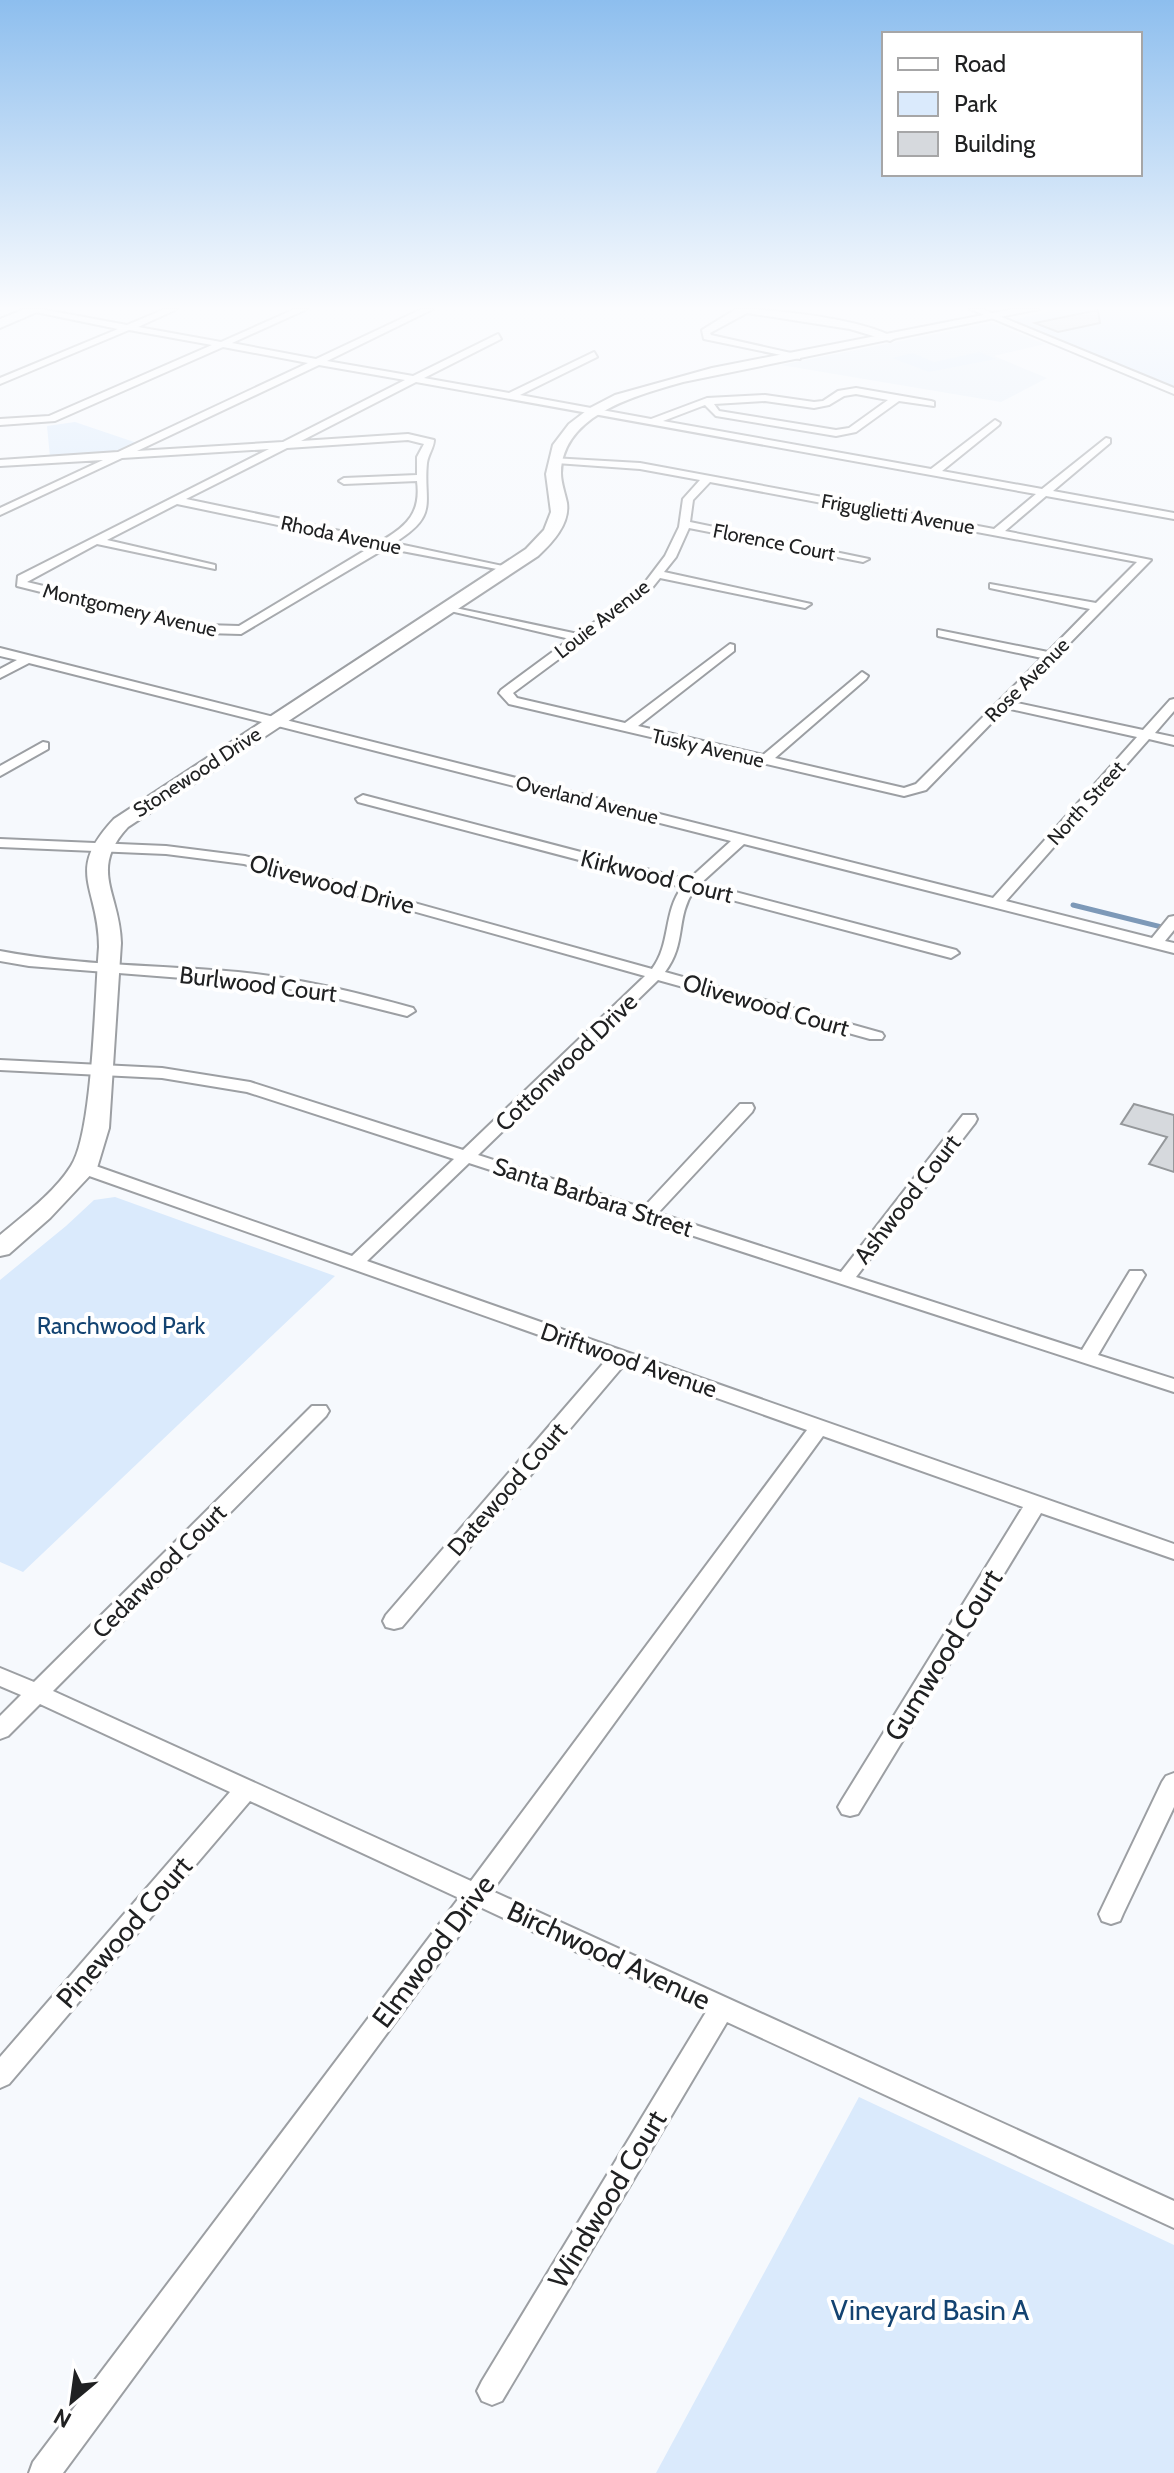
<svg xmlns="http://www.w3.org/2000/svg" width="1174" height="2473" font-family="Cabin,sans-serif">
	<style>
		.built { fill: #e6eff9 }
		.green { fill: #daeafc }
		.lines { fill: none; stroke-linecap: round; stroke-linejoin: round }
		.stream { stroke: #7d99b8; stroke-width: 5 }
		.building { fill: #d6d9dd; stroke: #95989b; stroke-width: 2 }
		.street-casing { stroke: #9c9fa3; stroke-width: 4 }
		.secondary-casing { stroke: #9c9fa3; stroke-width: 4 }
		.primary-casing { stroke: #9c9fa3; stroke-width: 4 }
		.street { fill: #fff; fill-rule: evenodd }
		.secondary { fill: #fff; fill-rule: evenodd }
		.primary { fill: #fff; fill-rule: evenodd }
		.labels { text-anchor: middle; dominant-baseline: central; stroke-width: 8; stroke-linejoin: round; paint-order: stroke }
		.far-street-label { font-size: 20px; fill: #202122; stroke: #fff }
		.street-label { font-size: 24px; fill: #202122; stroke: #fff }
		.park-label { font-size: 24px; fill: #134371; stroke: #fff }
		.near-street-label { font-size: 28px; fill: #202122; stroke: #fff }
		.near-park-label { font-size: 28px; fill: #134371; stroke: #fff }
	</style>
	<rect width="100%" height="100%" fill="#f6f9fd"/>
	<path class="built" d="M991 323 1045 344 994 356 1047 378 1001 402 781 365Z"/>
	<path class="green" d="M1059 309H1174V386L1009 321Z
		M979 352 996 359 929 372 892 358 913 353 934 362Z
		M75 422 137 443 115 453 50 457 47 426Z
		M115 1197 335 1276 23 1572 0 1562V1280L66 1226 94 1200Z
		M859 2097 1174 2245V2473H656Z"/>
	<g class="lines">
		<path class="stream" d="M1073 905 1174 930"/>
	</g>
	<path class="building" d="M1098 310 1100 323 1058 332 1035 323Z
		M1134 1104 1174 1115V1172L1149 1164 1167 1137 1121 1124Z"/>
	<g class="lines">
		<g class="street-casing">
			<path id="street" d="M21 309H40L127 325 165 309H177L138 327 221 342 295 309H307L232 343 316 359 422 309H433L327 361 413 376 498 334 501 339 424 378 509 393 594 352 597 357 520 395 651 419 707 398 765 395 814 402 823 401 838 391 856 388 931 401 934 402V406L899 401 856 432 836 436 716 416 705 405 663 421 931 469 995 420 1000 423 999 425 942 471 1042 489 1106 438 1110 439V443L1053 491 1174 513V519L1046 496 1005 531 1151 560 1012 702 1143 730 1170 700 1174 699V711L1155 733 1174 737V745L1149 739 1006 901 1152 938 1169 917 1174 916V930L1165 941 1174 943V953L744 844 701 883 956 950 959 953 951 958 694 890C675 918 687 943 665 972L882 1033 884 1036 882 1039H870L658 980 478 1155 643 1208 740 1104H752L754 1108 752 1112 658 1213 841 1272 963 1115H975L977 1119 975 1123 856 1277 1082 1350 1130 1271H1142L1145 1275 1098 1355 1174 1379V1392L469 1163 367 1261 1174 1544V1559L1041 1513 858 1814 850 1816 842 1814 838 1807 842 1800 1023 1507 823 1436 492 1891 1174 2201V2228L727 2022 502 2401 492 2405 482 2401 477 2391 482 2381 706 2012 480 1907 63 2473H29L33 2462 459 1898 250 1801 9 2084 0 2088V2057L230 1792 40 1704 8 1736 0 1739V1716L21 1695 0 1686V1668L34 1682 312 1406H326L329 1411 326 1416 53 1691 471 1881 807 1430 624 1365 402 1627 394 1629 386 1627 383 1621 386 1615 607 1359 78 1172 75 1168 78 1164H90L352 1256 454 1159 247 1092 162 1078 0 1070V1060L162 1068 250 1082 463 1150 645 976 244 864 166 854 0 847V839L166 846 245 856 652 969C671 944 663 913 682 887L358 802 356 799 363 795 688 880 731 841 29 663 0 678V669L17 660 0 656V648L993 898 1137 737 1006 708 926 790 904 796 509 704 499 693 501 690 570 639 446 610V606L578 634 640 589 665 556 679 527 683 499 700 480 640 469 556 463 552 462V458L640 463 994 529 1036 494 416 382 301 441 408 434 434 440C434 447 428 455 427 463 423 503 440 515 394 543L512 568V572L386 548 241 634 205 633 17 586 18 576 269 449 122 458 0 515V508L103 460 0 466V460L118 452 308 363 223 347 55 421 0 425V419L49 416 212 345 129 330 0 384V378L118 329ZM319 365 405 380 283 442 137 451ZM856 394 888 400 849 428 836 430 719 411 714 404 765 401 814 408 829 405 844 396ZM408 440 424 444 417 457V475L344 478 339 481 344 484 417 481C421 512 408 525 383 540L186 499 287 448ZM710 482 1137 562 1096 603 990 584V588L1090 609 1048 652 938 630V636L1042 658 916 784 904 788 775 758 866 679 868 676 862 672 763 755 638 726 734 651V645L730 644 625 723 517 698 513 693 648 593 660 578 805 608 811 604 664 572 676 557 689 528 863 562 869 559 690 522 693 500ZM177 504 374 545 239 626 205 625 27 582 97 544 215 569V565L107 540Z
				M736 309C774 309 863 319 895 338L890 341 850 329 747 313 710 333 711 335 800 355V359L704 339 702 330Z
				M970 309H982L1174 388V394Z
				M43 742 48 743V749L0 776V766Z
				M0 951C79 966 159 965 238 972 298 978 355 992 413 1008L415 1011 407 1016 323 995 259 984 29 966 0 961Z
				M1174 1773V1807L1123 1914 1120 1921 1111 1924 1102 1921 1099 1914 1162 1782 1166 1776Z"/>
		</g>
		<g class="secondary-casing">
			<path id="secondary" d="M1014 309H1039L683 382C638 395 562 414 561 473 561 483 565 493 567 503 570 524 552 543 538 556L128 827C88 870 120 893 121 943L109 1128 97 1168 50 1218 9 1254 0 1256V1235C24 1215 54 1193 71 1166 93 1133 95 993 99 947 99 886 64 872 114 819L526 549 544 530 551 512 546 474 553 445 569 424 590 408 615 395 712 368Z"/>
		</g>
		<g class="primary-casing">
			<path id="primary" d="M25 309H44L0 328V319Z"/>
		</g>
		<use href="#street" class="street"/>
		<use href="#secondary" class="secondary"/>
		<use href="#primary" class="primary"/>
	</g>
	<linearGradient id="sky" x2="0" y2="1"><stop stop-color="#8dbeee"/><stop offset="0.47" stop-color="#fbfcfe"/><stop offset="1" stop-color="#fbfcfe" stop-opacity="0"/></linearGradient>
	<rect width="1174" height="655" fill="url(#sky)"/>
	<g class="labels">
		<g class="far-street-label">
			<text transform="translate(898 514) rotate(10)">Friguglietti Avenue</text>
			<text transform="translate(341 535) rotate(12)">Rhoda Avenue</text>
			<text transform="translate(774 542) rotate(11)">Florence Court</text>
			<text transform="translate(130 610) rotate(13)">Montgomery Avenue</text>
			<text transform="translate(602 619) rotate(-38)">Louie Avenue</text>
			<text transform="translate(1027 680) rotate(-45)">Rose Avenue</text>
			<text transform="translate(708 748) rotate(13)">Tusky Avenue</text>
			<text transform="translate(197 772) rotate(-33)">Stonewood Drive</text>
			<text transform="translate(587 800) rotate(14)">Overland Avenue</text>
			<text transform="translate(1086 803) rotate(-48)">North Street</text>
		</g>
		<g class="street-label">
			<text transform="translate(657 876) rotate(14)">Kirkwood Court</text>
			<text transform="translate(332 884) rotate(15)">Olivewood Drive</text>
			<text transform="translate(258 984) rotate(7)">Burlwood Court</text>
			<text transform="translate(766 1005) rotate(16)">Olivewood Court</text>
			<text transform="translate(566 1062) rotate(-44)">Cottonwood Drive</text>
			<text transform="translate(593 1197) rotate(18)">Santa Barbara Street</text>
			<text transform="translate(907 1199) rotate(-52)">Ashwood Court</text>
			<text transform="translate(629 1360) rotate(19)">Driftwood Avenue</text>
			<text transform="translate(507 1489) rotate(-49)">Datewood Court</text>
			<text transform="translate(159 1571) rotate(-45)">Cedarwood Court</text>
		</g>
		<g class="park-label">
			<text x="121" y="1325">Ranchwood Park</text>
		</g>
		<g class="near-street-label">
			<text transform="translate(943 1655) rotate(-58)">Gumwood Court</text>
			<text transform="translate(124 1932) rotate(-49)">Pinewood Court</text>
			<text transform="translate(433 1951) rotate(-53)">Elmwood Drive</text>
			<text transform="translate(609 1955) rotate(25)">Birchwood Avenue</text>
			<text transform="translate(607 2199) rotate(-59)">Windwood Court</text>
		</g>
		<g class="near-park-label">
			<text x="930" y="2310">Vineyard Basin A</text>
		</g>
	</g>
	<rect x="882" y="32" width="260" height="144" fill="#ffffff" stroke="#a6a6a7" stroke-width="2"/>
	<rect x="898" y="58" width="40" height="12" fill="#ffffff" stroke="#a6a6a7" stroke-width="2"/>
	<text x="954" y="72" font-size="24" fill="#202122">Road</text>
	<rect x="898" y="92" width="40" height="24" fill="#daeafc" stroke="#a6a6a7" stroke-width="2"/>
	<text x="954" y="112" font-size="24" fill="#202122">Park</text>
	<rect x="898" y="132" width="40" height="24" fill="#d6d9dd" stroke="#a6a6a7" stroke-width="2"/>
	<text x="954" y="152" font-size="24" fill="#202122">Building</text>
	<g transform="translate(72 2401) rotate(209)" stroke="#ffffff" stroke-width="6" paint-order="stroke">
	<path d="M0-6L14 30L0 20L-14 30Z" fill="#202122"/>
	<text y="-12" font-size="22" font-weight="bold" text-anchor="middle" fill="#202122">N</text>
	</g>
</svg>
